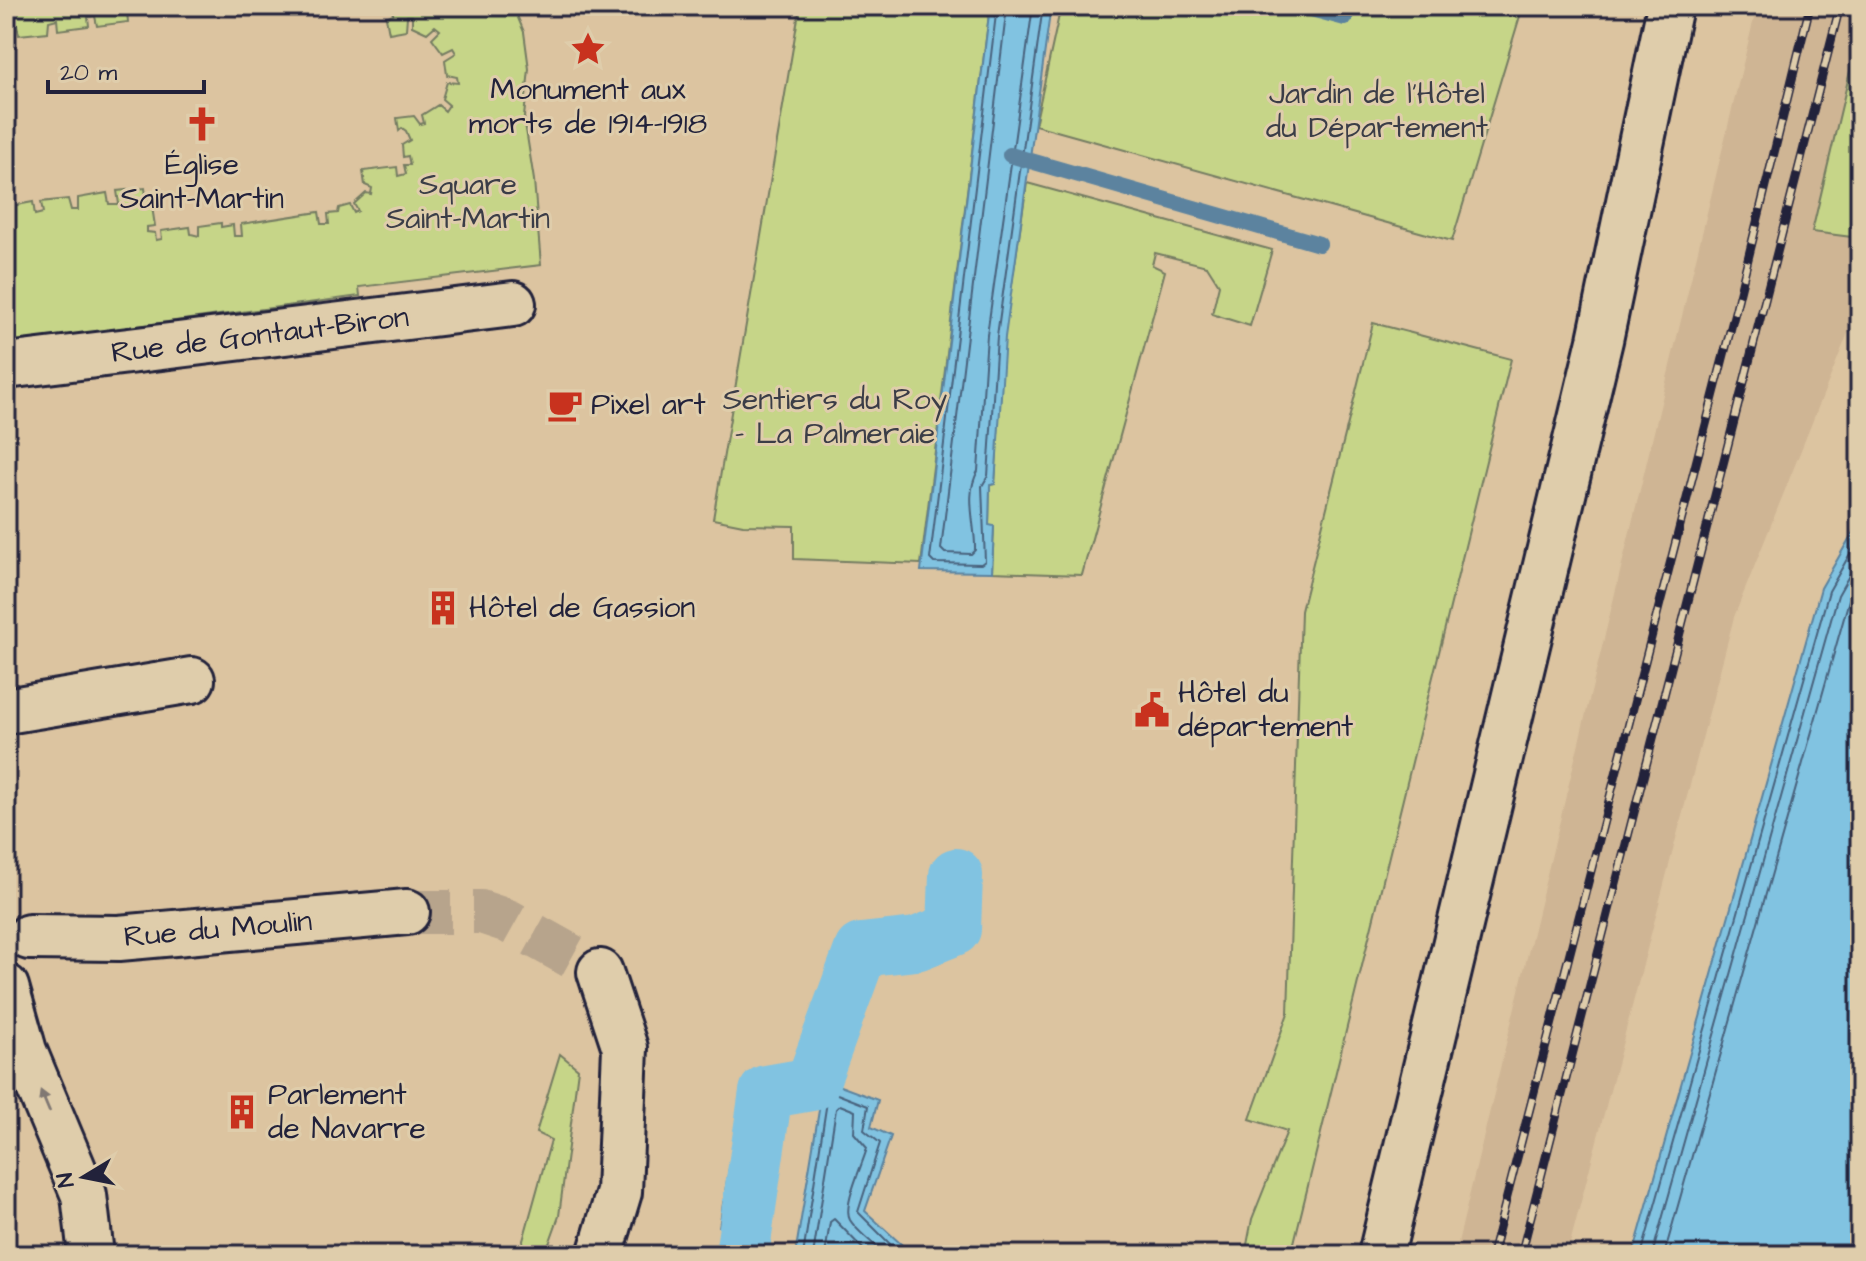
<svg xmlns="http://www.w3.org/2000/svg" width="1866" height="1261" font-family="'Architects Daughter',sans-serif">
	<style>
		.built { fill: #cfb594 }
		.green { fill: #c6d588; stroke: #747c62; stroke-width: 2 }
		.water { fill: #81c3e1; stroke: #5b839f; stroke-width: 2 }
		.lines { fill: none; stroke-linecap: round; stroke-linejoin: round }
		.shore { stroke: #48627d; stroke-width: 2 }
		.stream { stroke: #5b839f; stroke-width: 16 }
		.canal { stroke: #81c3e1; stroke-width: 54 }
		.street-tunnel { stroke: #b7a48c; stroke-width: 44; stroke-dasharray: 44 22; stroke-linecap: butt }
		.street-casing { stroke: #22223b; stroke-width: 50 }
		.secondary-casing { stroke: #22223b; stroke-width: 50 }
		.street { stroke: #dfcdab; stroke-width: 44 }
		.secondary { stroke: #dfcdab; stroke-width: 44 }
		.rail-casing { stroke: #22223b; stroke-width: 9 }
		.rail { stroke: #dfcdab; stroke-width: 6; stroke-dasharray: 18; stroke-linecap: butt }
		.oneway { fill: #807873 }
		.labels { text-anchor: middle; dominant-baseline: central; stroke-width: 6; stroke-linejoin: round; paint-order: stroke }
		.poi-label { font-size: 30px; fill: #22223b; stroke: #dfcdab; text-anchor: start }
		.park-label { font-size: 30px; fill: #3b3d47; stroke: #dfcdab }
		.street-label { font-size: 30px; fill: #22223b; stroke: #dfcdab }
	</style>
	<rect width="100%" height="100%" fill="#dcc4a0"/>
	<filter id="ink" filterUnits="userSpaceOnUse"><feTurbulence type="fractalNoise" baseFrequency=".0125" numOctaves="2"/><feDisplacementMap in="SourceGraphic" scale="16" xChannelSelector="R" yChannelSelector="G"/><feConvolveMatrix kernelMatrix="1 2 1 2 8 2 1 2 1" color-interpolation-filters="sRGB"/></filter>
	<g filter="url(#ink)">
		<path class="built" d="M1757 6H1860V303L1734 617 1567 1255H1455Z"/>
		<path class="green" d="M6 6H129V10L127 12 128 22 97 26 95 16 88 17 89 26 58 30 57 19 49 21 48 32 19 35 17 25 12 26 13 37H6Z
			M393 6H513L524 32 529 69 524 117 534 180 541 265 359 287 360 296 6 344V207L33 202 35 215 43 213 41 202 68 199 71 210H78V198L107 193 109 204H119L117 191 145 188 146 196 151 200 155 226 147 227V232L155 233 156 240 162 239 161 231 190 227 191 234 199 236V226L221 223V227L233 225 234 236H242L241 224 319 212 321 224H329L328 214 338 213 339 208 350 205 354 213 358 211 354 204 366 193 371 194 372 188 365 185 363 171 397 167 398 176 406 174 404 165H410L408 156 403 157 402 145 410 140 406 131 402 128 399 131 397 118 414 116 420 124 424 123 422 115 438 105 445 111 449 105 442 99 447 82 458 83 457 77 447 75 445 60 456 53 453 48 443 53 432 38 440 30 435 26 427 33 412 26V16H407L406 30 389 33 386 17 393 14Z
			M800 6H990L921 564 794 559V526L743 525 713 519Z
			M1061 6H1523L1452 241 1035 125Z
			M1860 29V238L1812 232Z
			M1027 183 1272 250 1250 326 1212 314 1219 285 1207 266 1155 253 1152 265 1165 271 1082 575 992 572 994 527 989 526 990 485 995 484 1004 337Z
			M1373 323 1511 359 1291 1255H1245L1252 1219 1287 1131 1250 1119 1288 1013 1301 611Z
			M560 1054 578 1069 559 1216 545 1255H519L551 1140 536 1133Z"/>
		<path class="water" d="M990 6H1051L1005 337 995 484 990 485 989 525 994 526 992 572 921 571Z
			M1860 520V1255H1633L1821 588Z
			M824 1080 878 1100 871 1127 891 1136 865 1211 913 1255H795Z
			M753 1098 778 1105 772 1130 778 1139 765 1255H724L725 1229 719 1227 737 1121H745Z"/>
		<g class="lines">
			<path class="shore" d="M997 6 930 559 934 563 981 564 985 561 982 486 988 476 997 336 1043 6
				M1007 6 941 549 945 553 971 554 975 550C976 525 964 495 978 471L987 335 1033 6
				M755 1147 758 1152 750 1224 746 1228 739 1217 750 1150Z
				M732 1255 733 1228 729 1220 743 1132 751 1125 757 1111 760 1109 767 1113 764 1130 769 1142 757 1255
				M803 1255 828 1095 832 1092 868 1106 864 1130 880 1143 858 1212 901 1255
				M813 1255 836 1109 840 1105 855 1111 854 1133 867 1148C863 1164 842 1206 850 1220 858 1233 875 1245 887 1255
				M825 1255 830 1222 834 1219 869 1255
				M1641 1255 1829 591 1860 536
				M1652 1255 1838 595 1860 556
				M1664 1255 1849 600 1860 581"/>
			<path class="stream" d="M1300 6 1345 18
				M1010 155 1319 244"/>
			<path class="canal" d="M812 1084 861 950 916 944 954 929 956 875
				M742 1255 766 1092 812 1084"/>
			<path class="street-tunnel" d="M407 912H481L508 921 600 972"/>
			<g class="street-casing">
				<path id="street" d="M6 366 513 304
					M6 711 192 680
					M29 937 119 938 407 912
					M6 987 24 1051 84 1195 91 1255
					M600 1255 619 1192 625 1048 600 972"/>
			</g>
			<g class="secondary-casing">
				<path id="secondary" d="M1381 1255 1600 340 1670 6"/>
			</g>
			<use href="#street" class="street"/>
			<use href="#secondary" class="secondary"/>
			<g class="rail-casing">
				<path id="rail" d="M1492 1255 1736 308 1810 6
					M1521 1255 1840 6"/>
			</g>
			<use href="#rail" class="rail"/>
		</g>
		<defs><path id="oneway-solid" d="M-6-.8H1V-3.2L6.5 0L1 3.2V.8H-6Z" transform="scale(2)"/></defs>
		<use class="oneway" href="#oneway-solid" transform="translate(45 1101) rotate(-113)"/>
	</g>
	<defs>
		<g id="sight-bare" transform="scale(2.76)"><path d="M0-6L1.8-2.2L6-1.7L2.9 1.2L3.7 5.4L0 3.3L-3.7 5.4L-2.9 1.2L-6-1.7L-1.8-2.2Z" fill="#c8321e" stroke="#dfcdab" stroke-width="2.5" paint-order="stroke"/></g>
		<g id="church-bare" transform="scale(2.76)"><path d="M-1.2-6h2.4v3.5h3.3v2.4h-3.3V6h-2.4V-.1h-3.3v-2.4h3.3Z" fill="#c8321e" stroke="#dfcdab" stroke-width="2.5" paint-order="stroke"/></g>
		<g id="cafe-bare" transform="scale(2.76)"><path d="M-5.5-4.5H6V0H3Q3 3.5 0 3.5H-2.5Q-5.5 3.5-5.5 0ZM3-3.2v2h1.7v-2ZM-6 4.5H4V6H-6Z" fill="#c8321e" stroke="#dfcdab" stroke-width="2.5" paint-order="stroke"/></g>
		<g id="building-bare" transform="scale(2.76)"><path d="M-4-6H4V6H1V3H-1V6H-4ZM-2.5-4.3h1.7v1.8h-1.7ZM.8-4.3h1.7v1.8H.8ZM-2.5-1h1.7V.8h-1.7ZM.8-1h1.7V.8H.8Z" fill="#c8321e" stroke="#dfcdab" stroke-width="2.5" paint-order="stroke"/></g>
		<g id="civic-bare" transform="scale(2.76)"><path d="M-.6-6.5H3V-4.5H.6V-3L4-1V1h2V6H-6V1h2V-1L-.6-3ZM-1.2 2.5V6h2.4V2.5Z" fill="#c8321e" stroke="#dfcdab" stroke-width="2.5" paint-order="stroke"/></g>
	</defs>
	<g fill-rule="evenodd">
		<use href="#sight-bare" x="588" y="49"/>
		<use href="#church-bare" x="202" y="124"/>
		<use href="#cafe-bare" x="565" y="405"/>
		<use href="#building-bare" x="443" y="608"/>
		<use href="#civic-bare" x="1152" y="710"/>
		<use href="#building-bare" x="242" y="1112"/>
	</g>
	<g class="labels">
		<g class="poi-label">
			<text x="588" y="90" text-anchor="middle">Monument aux<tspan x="588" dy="34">morts de 1914-1918</tspan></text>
			<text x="202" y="165" text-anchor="middle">Église<tspan x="202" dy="34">Saint-Martin</tspan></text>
			<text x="591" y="405">Pixel art</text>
			<text x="469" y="608">Hôtel de Gassion</text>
			<text x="1178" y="693">Hôtel du<tspan x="1178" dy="34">département</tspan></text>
			<text x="268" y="1095">Parlement<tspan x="268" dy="34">de Navarre</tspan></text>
		</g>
		<g class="park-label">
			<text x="1377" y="94">Jardin de l'Hôtel<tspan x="1377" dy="34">du Département</tspan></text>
			<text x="468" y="185">Square<tspan x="468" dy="34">Saint-Martin</tspan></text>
			<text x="835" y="400">Sentiers du Roy<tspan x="835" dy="34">- La Palmeraie</tspan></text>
		</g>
		<g class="street-label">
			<text transform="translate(260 335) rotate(-7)">Rue de Gontaut-Biron</text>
			<text transform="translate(218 929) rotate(-5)">Rue du Moulin</text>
		</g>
	</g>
	<rect width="1866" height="1261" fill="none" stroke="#dfcdab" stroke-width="32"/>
	<rect x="16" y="16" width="1834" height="1229" fill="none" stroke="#22223b" stroke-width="3" filter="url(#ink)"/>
	<g transform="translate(84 1177) rotate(260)" stroke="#dfcdab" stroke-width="6" paint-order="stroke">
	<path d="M0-6L14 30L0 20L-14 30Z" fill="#22223b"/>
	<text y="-12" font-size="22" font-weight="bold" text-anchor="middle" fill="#22223b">N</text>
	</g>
	<path d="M48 80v12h156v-12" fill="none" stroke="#22223b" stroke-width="4"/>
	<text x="60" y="80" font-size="24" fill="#22223b" stroke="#dfcdab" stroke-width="6" paint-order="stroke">20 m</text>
</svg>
